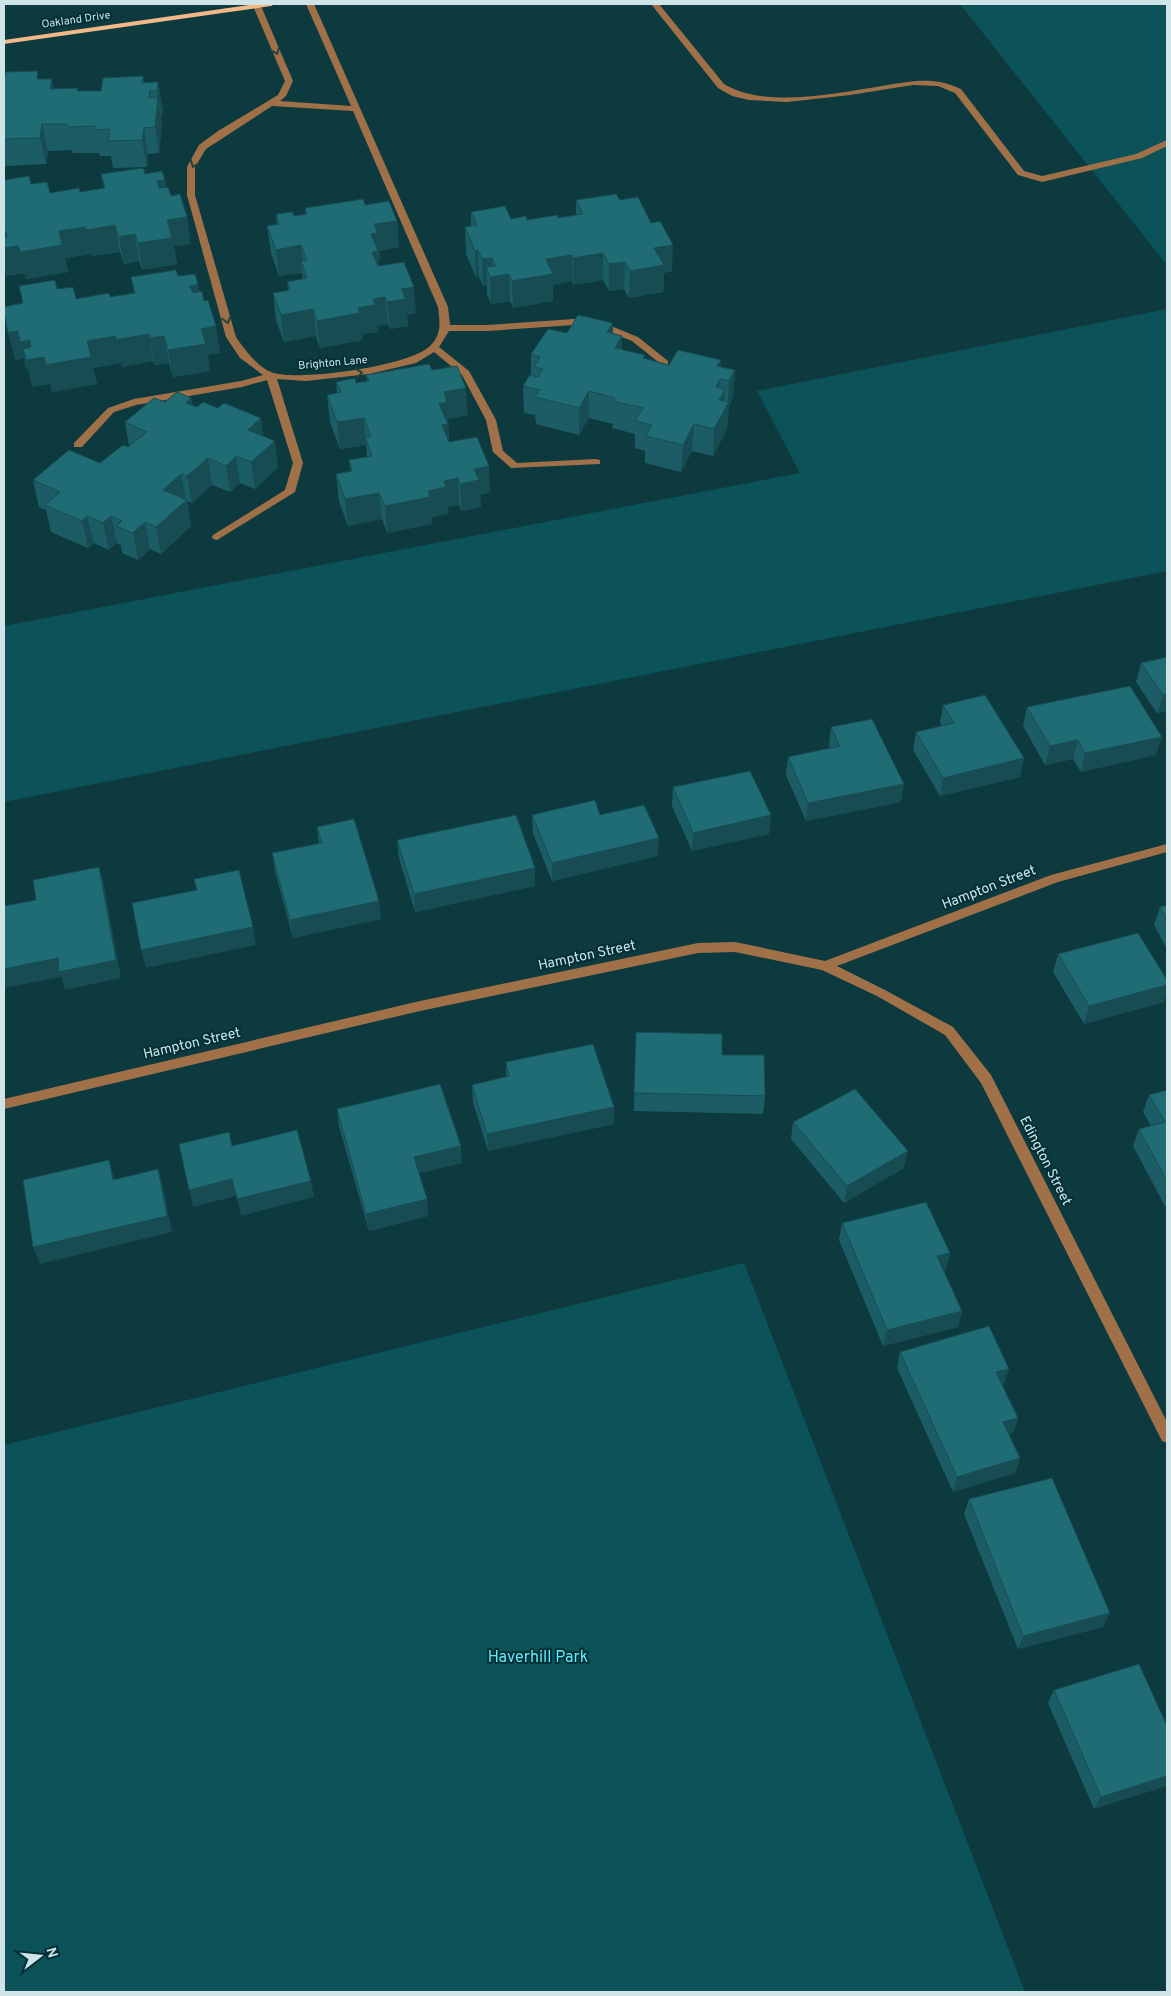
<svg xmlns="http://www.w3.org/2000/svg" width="1171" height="1996" font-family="Overpass,sans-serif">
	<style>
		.green { fill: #0b5259 }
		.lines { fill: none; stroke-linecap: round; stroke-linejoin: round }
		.minor { fill: #a07148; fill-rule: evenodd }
		.major { fill: #f2b887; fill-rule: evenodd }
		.wall { fill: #1c5d65 }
		.shaded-wall { fill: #164c52 }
		.building { fill: #206c75; stroke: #164c52 }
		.oneway { stroke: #28403a }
		.labels { text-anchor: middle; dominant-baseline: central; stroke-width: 4; stroke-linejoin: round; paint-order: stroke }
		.far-street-label { font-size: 11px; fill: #cee4e7; stroke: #003035 }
		.street-label { font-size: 14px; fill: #cee4e7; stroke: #003035 }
		.near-park-label { font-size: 16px; fill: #5febfc; stroke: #003035 }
	</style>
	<rect width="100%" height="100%" fill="#0d3a3f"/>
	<path class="green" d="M960 4H1167V265Z
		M1167 309V571L4 802V626L800 473 757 391Z
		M744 1263 1025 1992H4V1445Z"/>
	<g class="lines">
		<path class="minor" d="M254 4 261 6 293 81 286 96 280 101 351 106 306 4H314L448 307 450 325H487L574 319 606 324 638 337 668 361V365H662L632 341 604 330 574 325 487 331H449L439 347 469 371 496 420 503 451 517 463 596 459 600 460V464L511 468 493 452 486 420 462 375 434 352 416 363 369 374 306 381 277 379 303 463 295 492 217 540 213 539 212 537 213 535 285 490 293 463 267 380 242 387 136 405 114 412 82 447H74V443L108 408 134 399 241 381 263 375 240 358 226 337 187 195V167L199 145 218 131 278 95 285 81 253 6ZM272 106 353 111 438 307C440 322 442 334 430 346 410 366 301 381 274 373 259 369 244 349 236 337L195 195V167L206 149Z
			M651 4H659L724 84C765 109 837 93 882 86 911 81 934 76 961 89L1024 171 1042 176 1136 154 1167 140V146L1142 158 1042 182 1018 175 955 93 938 86 913 85 850 95 787 102 749 100 732 96 718 88Z
			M1167 844V852L1058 882 837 966 885 990 953 1027 991 1075 1167 1422V1443L1162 1441 981 1083 945 1035 877 996 822 970 735 952 698 953 420 1011 4 1109V1099L420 1001 698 943 735 942 825 961 1051 875Z"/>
		<path class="major" d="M256 4H275L271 6 4 44V40Z"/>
	</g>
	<path class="wall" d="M143 76 144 83 158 82 163 109 161 117 162 124 159 153 148 154 147 167 113 168 111 156H100L99 153H73L72 150 48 151 46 164 5 166 4 162V80L40 79 54 89 78 91H101Z
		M101 174H145L165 180 166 187 171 196 191 244 174 246 177 264 142 270 139 261 124 264 120 252 91 256V254L65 258 68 272 26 279 24 273 6 276 4 268V180L31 184 50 193 80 192 104 188Z
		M576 200H620L672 271 664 273 663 292 629 298 624 289 609 291 603 280 573 285 572 281 553 285V301L513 308 510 301 491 304 487 294V285L483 286 479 277H476L466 254 465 227 471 226V212L511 219 527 220 558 218 576 215Z
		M365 205 397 221 399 247 379 251 380 260H378L379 266 416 313 407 315 408 326 390 329 388 324 377 326 378 332 362 334 363 340 320 348 316 336 284 342 276 320 273 293 288 291 287 282 303 279 302 273 279 276 271 253 267 226 277 225 276 214 294 216 305 215V208Z
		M178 276 199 292 220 353 208 355 210 371 173 377 169 363 155 365 153 361 122 367 121 363 93 368 97 384 52 392 50 384 32 387 28 369H26L24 358 15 360 23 303 57 289 76 299 110 297 134 293 131 277Z
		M613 323V334L622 350 645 359 669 365 721 367 735 370 733 397 729 405 727 429 713 456 692 451 681 472 645 463V451L635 448V434L612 428 613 424 589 418 579 435 536 424 535 415 524 413 523 386 531 375V354L567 333Z
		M432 370 468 415 448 419 449 442 490 492 480 495 481 507 462 511 459 505 447 507 448 514 432 517V524L387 533 382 519 348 526 339 501 336 474 350 471 349 460 367 457 366 445 340 449 330 422 327 395 337 393 336 382 356 383 367 381 366 375Z
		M191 398 193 406 264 436 278 467 255 489 240 483 230 492 212 485 192 503 187 501 191 526 161 554 150 549 138 560 122 553 121 545 117 543 109 550 94 543 88 548 51 532 46 510 39 507 33 480 100 463 129 446 125 422 165 402Z
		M1167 657V711L1157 713 1136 682 1141 663Z
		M943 705 1024 758 1020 777 940 796 913 750 916 732 942 726 940 723Z
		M1027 707 1156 755 1081 772 1073 759 1045 765 1023 726Z
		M831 727 901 802 806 821 786 775 788 757 830 748 829 745Z
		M673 787 771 815 769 834 692 851 672 806Z
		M532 815H600L658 856 552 881 533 833Z
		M317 827 379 901 381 919 293 938 275 871 272 853 319 843Z
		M397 840 535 886 415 912 399 858Z
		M1167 905V949L1154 925 1160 907Z
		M1058 954 1164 1002 1084 1024 1053 972Z
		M636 1032 722 1055 765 1096 763 1114 634 1111Z
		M506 1062 614 1107V1124L488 1151 473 1102 472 1085 506 1077Z
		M1167 1090V1210L1133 1146 1139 1129 1151 1126 1143 1112 1149 1095Z
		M337 1109 462 1163 419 1173 427 1199 428 1216 369 1231 339 1126Z
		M793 1122 904 1168 844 1203 791 1139Z
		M842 1223 950 1253 946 1269 943 1270 962 1311 958 1327 883 1346 839 1240Z
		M900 1352 1004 1384 1002 1385 1018 1418 1013 1433 1009 1434 1020 1458 1015 1473 953 1492 897 1368Z
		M969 1499 1103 1627 1018 1649 964 1514Z
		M1054 1690 1167 1726 1094 1809 1048 1703Z"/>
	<path class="shaded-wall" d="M52 79 57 105 50 89Z
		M158 82 163 109 162 117 157 91Z
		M158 97 162 124 159 153 155 127Z
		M42 124 48 151 46 164 40 138Z
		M144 128 148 154 147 167 142 140Z
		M165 180 169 206 161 207 157 181Z
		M187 217 191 244 174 246 177 264 142 270 138 243 167 220Z
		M397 221 399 247 379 251 380 260H378L380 278 372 252 371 234 374 224Z
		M115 225 120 252 91 256 86 230Z
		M85 227 91 254 65 258 68 272 26 279 24 273 6 276 4 268V231H59Z
		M135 234 139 261 124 264 119 237Z
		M301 245 304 270 301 261 302 273 279 276 276 250Z
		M673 245 672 271 664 273 663 292 629 298 630 271 654 248Z
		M478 250 479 277H476L475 251Z
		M603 253V280L573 285V258Z
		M572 255V281L553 285V301L513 308 512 281 546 259Z
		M492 258 493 277 509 274 510 301 491 304 490 277 486 267 487 285 483 286 482 259Z
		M625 262 624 289 609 291V264Z
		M198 284 203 311 195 312 190 286Z
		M414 287 416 313 407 315 408 326 390 329 387 302 401 289Z
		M385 297 388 324 377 326 378 332 362 334 363 340 320 348 317 321 358 308 373 299Z
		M313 309 316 336 284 342 281 315Z
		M613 323V350L607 332Z
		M216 326 220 353 208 355 210 371 173 377 168 350 201 329Z
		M18 331 30 340 87 341 116 336 121 363 93 368 97 384 52 392 50 384 32 387 28 369H26L24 358 15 360 8 333Z
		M149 334 153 361 122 367 116 340Z
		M164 336 169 363 155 365 150 338Z
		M622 336V363L615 348Z
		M721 360 718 406 714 414 717 366Z
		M735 370 733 397 729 405 727 429 713 456 714 429 719 400 725 390 723 413 728 405 729 381Z
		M466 388 468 415 448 419 450 451 444 452 439 404 444 392Z
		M589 391V418L579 435V408Z
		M191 398 196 425 186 403Z
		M261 418 265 445 248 430Z
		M364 418 366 445 340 449 337 422Z
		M694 424 692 451 681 472 683 445Z
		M275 441 278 467 255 489 251 462Z
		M236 456 240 483 230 492 226 466Z
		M208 458 212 485 192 503 187 476Z
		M489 466 490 492 480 495 481 507 462 511 460 484 474 469Z
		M181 474 191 526 161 554 156 527 163 490Z
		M458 478 459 505 447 507 448 514 432 517V524L387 533 385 506 444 481Z
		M379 493 382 519 348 526 345 499Z
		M87 516 94 543 88 548 82 521Z
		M111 516 117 543 109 550 103 523Z
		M145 522 150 549 138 560 133 533Z
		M1167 694V711L1157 713 1163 695Z
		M1162 737 1156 755 1081 772 1085 753Z
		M1078 740 1073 759 1045 765 1050 746Z
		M1024 758 1020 777 940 796 943 778Z
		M904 784 901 802 806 821 808 803Z
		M771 815 769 834 692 851 693 833Z
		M659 838 658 856 552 881V863Z
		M99 867 104 885 121 978 65 990 61 977 4 988V969Z
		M535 868V886L415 912 414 894Z
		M379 901 381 919 293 938 290 920Z
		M253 927 256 945 146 968 141 950Z
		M1167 985V991L1164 1002 1084 1024 1089 1006Z
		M614 1107V1124L488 1151 487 1134Z
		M461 1146 462 1163 416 1174 414 1157Z
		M908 1151 904 1168 844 1203 847 1186Z
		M109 1160 114 1177 118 1197 113 1180Z
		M158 1169 163 1186 172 1232 40 1264 33 1247Z
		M232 1179 236 1196 193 1207 189 1190Z
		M311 1181 314 1197 241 1216 237 1199Z
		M427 1199 428 1216 369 1231 366 1214Z
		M950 1253 946 1269 933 1273 937 1256Z
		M962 1311 958 1327 883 1346 887 1330Z
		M1009 1369 1004 1384 991 1388 996 1372Z
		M1018 1418 1013 1433 998 1438 1003 1422Z
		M1020 1458 1015 1473 953 1492 957 1477Z
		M1110 1613 1103 1627 1018 1649 1023 1636Z
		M1167 1776V1786L1094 1809 1101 1797Z"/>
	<path class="building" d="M38 71 37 79H52L50 89 78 88 77 91H101L103 78 143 76 142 83 158 82 157 91H150L149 98 158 97 155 127 144 128 142 140 108 141 110 129 95 130V126L67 127V124H42L40 138 4 139V80L6 72Z
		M143 168 145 174 162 171 165 180 157 181 159 188 168 187 171 196 180 194 187 217 167 220 172 238 138 243 135 234 119 237 115 225 86 230 85 227 59 231 62 245 20 252 18 246 4 248V238L7 237 5 230 4 231V180L29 176 31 184 47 182 50 193 79 188 80 192 105 188 101 174Z
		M616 194 620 200 638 197 651 223 660 221 673 245 654 248 664 265 630 271 625 262 609 264 603 253 573 258 572 255 546 259 553 274 512 281 509 274 490 277 486 267 496 266 492 258 482 259 478 250 475 251 465 227 477 225 471 212 505 206 511 219 526 216 527 220 557 215 558 218 583 214 576 200Z
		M363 199 365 205 389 201 397 221 374 224 378 233 371 234 378 251 372 252 378 266 404 262 414 287 401 289 406 299 387 302 385 297 373 299 375 305 358 308 360 313 317 321 313 309 281 315 273 293 290 290 287 282 307 278 301 261 307 260 301 245 276 250 267 226 279 224 276 214 293 212 294 216 307 214 305 208Z
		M176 270 178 276 195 274 198 284 190 286 193 293 202 291 204 301 208 300 216 326 201 329 206 344 168 350 164 336 150 338 149 334 116 340V336L87 341 91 357 46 365 44 357 26 360 23 349 31 347 30 340 20 342 18 331 8 333 4 312V307L23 303 19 286 55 280 57 289 73 287 76 299 109 293 110 297 135 293 131 277Z
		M578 315 613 323 607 332 622 336 615 348 645 355 643 358 669 365 678 350 721 360 717 366 735 370 729 381 720 379 716 387 725 390 719 400 729 402 714 429 694 424 683 445 646 436 652 425 635 421 643 408 613 401 615 398 589 391 579 408 535 397 540 390 523 386 530 375 538 377 543 369 534 367 540 357 531 354 548 329 567 333Z
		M429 364 432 370 457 366 466 388 444 392 447 402 439 404 448 424 442 425 449 442 477 437 489 466 474 469 479 480 460 484 458 478 444 481 446 487 428 491 430 497 385 506 379 493 345 499 336 474 352 471 349 460 372 456 365 437 371 436 364 418 337 422 327 395 341 392 336 382 355 378 356 383 369 381 366 375Z
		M177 392 191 398 186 403 197 407 203 402 218 408 224 403 261 418 248 430 275 441 251 462 236 456 226 466 208 458 187 476 181 474 163 490 187 500 156 527 145 522 133 533 116 526 122 521 111 516 103 523 87 516 82 521 45 505 60 492 33 480 69 450 100 463 123 445 128 447 147 432 125 422 154 398 165 402Z
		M1167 657V694L1163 695 1141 663Z
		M1130 686 1162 737 1085 753 1078 740 1050 746 1027 707Z
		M985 695 1024 758 943 778 916 732 954 723 943 705Z
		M872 719 904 784 808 803 788 757 840 746 831 727Z
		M750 771 771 815 693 833 673 787Z
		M595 800 600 815 644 805 659 838 552 863 532 815Z
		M516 815 535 868 414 894 397 840Z
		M354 819 379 901 290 920 272 853 322 843 317 827Z
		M99 867 116 960 59 972 58 958 4 969V906L36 900 33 880Z
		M239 870 253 927 141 950 132 903 197 890 194 879Z
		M1167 905V920L1160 907Z
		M1138 933 1167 980V985L1089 1006 1058 954Z
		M636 1032 722 1034V1055H764L765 1096 634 1093Z
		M593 1044 614 1107 487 1134 472 1085 509 1076 506 1062Z
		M440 1084 461 1146 414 1157 427 1199 366 1214 337 1109Z
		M855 1089 908 1151 847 1186 793 1122Z
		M1167 1090V1181L1139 1129 1165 1122 1149 1095Z
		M297 1130 311 1181 237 1199 232 1179 189 1190 179 1144 229 1132 232 1146Z
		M109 1160 113 1180 158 1169 167 1216 33 1247 23 1180Z
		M926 1202 950 1253 937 1256 962 1311 887 1330 842 1223Z
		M989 1326 1009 1369 996 1372 1018 1418 1003 1422 1020 1458 957 1477 900 1352Z
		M1052 1478 1110 1613 1023 1636 969 1499Z
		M1139 1664 1167 1726V1776L1101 1797 1054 1690Z"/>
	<defs><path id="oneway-chevron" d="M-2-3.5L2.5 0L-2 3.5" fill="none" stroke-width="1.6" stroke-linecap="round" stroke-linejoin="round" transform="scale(1.25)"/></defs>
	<g class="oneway">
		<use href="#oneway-chevron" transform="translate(276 51) rotate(68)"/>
		<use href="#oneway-chevron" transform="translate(194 164) rotate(112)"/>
		<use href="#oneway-chevron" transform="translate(227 320) rotate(74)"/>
		<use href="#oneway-chevron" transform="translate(359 373) rotate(-6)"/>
	</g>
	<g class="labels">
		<g class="far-street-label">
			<text transform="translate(76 20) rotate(-8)">Oakland Drive</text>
			<text transform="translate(333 363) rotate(-5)">Brighton Lane</text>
		</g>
		<g class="street-label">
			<text transform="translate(989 888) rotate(-21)">Hampton Street</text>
			<text transform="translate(587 956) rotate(-12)">Hampton Street</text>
			<text transform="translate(192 1044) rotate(-13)">Hampton Street</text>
			<text transform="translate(1045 1161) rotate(63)">Edington Street</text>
		</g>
		<g class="near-park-label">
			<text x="538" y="1658">Haverhill Park</text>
		</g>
	</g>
	<rect width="1171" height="1996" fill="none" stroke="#cee4e7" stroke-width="10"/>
	<g transform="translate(40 1956) rotate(74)" stroke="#003035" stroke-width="4" paint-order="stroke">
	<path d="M0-4L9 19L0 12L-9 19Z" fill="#cee4e7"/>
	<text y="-8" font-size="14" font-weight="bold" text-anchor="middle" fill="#cee4e7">N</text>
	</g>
</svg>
